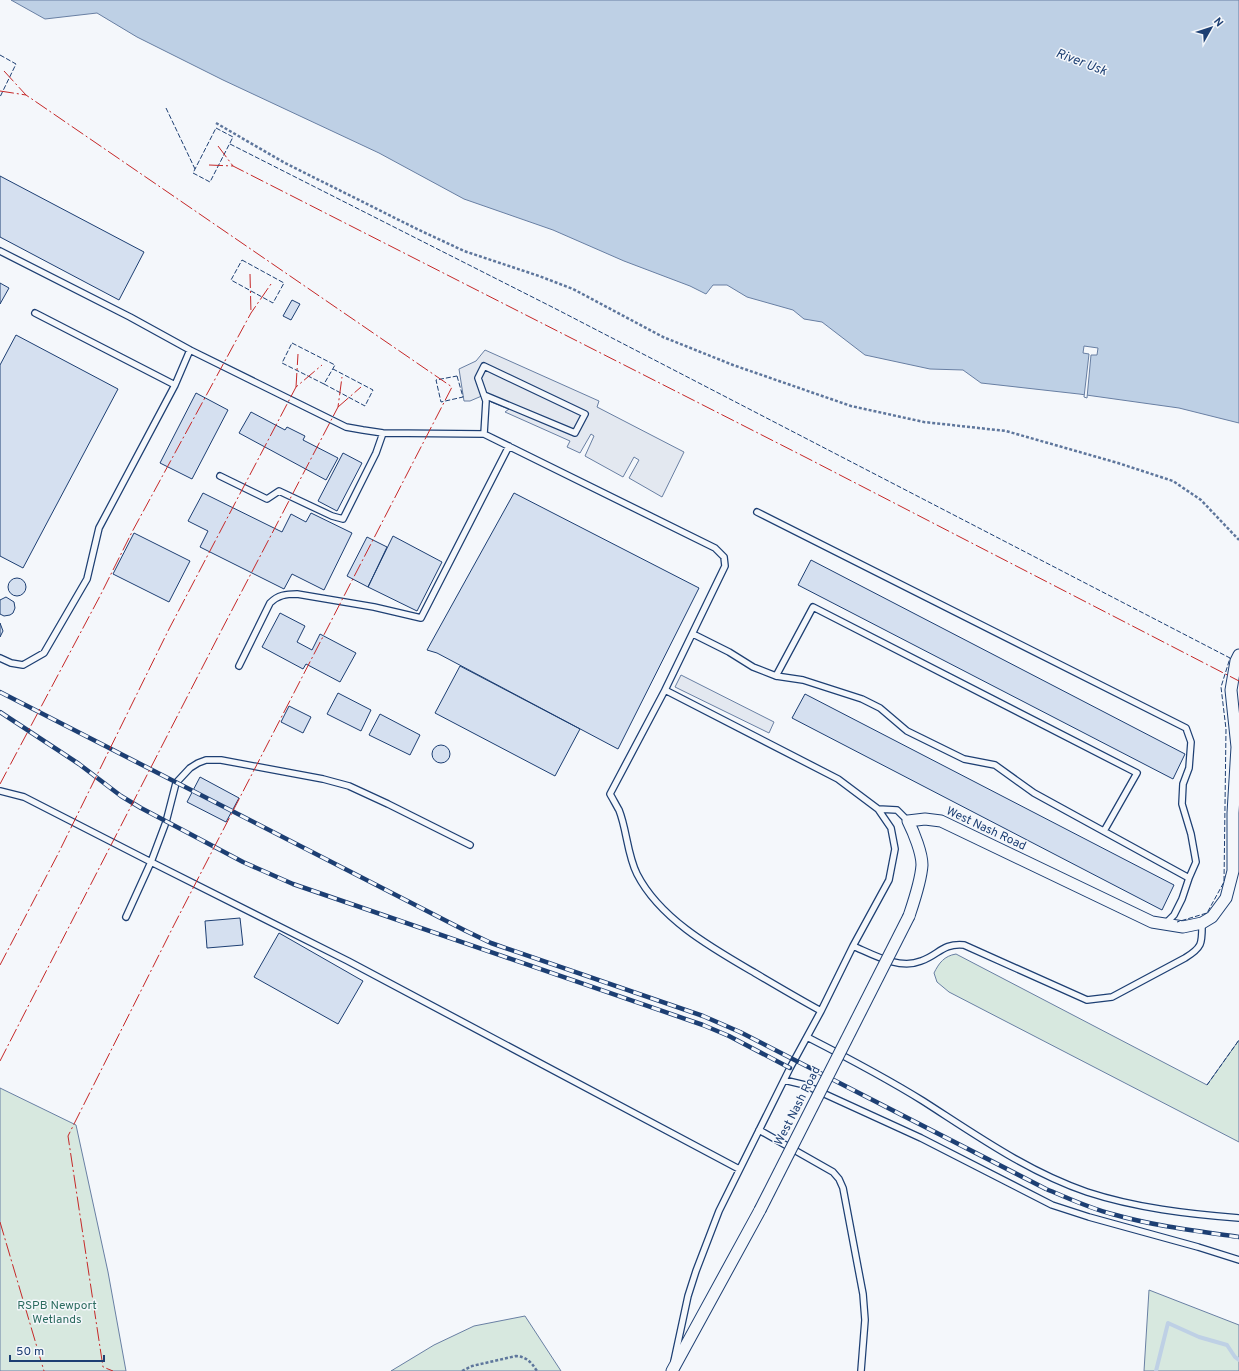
<svg xmlns="http://www.w3.org/2000/svg" width="1239" height="1371" font-family="Overpass,sans-serif">
	<style>
		.green { fill: #d7e8df; stroke: #687fa3 }
		.parking { fill: #e3e8f0; stroke: #687fa3 }
		.water { fill: #bed0e5; stroke: #687fa3 }
		.pier { fill: #f4f7fb; stroke: #687fa3 }
		.lines { fill: none; stroke-linecap: round; stroke-linejoin: round }
		.stream { stroke: #bed0e5; stroke-width: 4 }
		.building { fill: #d5e0f0; stroke: #1d3f73 }
		.service-casing { stroke: #1d3f73; stroke-width: 8 }
		.minor-casing { stroke: #1d3f73; stroke-width: 13 }
		.path { stroke: #5e769c; stroke-width: 2.5; stroke-dasharray: 3 2; stroke-linecap: butt }
		.service { stroke: #f4f7fb; stroke-width: 5.5 }
		.minor { stroke: #f4f7fb; stroke-width: 11 }
		.rail-casing { stroke: #1d3f73; stroke-width: 4.5 }
		.rail { stroke: #f4f7fb; stroke-width: 3; stroke-dasharray: 9; stroke-linecap: butt }
		.minor-bridge-casing { stroke: #1d3f73; stroke-width: 13; stroke-linecap: butt }
		.minor-bridge { stroke: #f4f7fb; stroke-width: 11 }
		.fence { stroke: #1d3f73; stroke-width: 1; stroke-dasharray: 5 2; stroke-linecap: butt }
		.power { stroke: #c62828; stroke-width: 1; stroke-dasharray: 14 3 2 3; stroke-linecap: butt }
		.labels { text-anchor: middle; dominant-baseline: central; stroke-width: 3; stroke-linejoin: round; paint-order: stroke }
		.street-label { font-size: 12px; fill: #1d3f73; stroke: #f4f7fb }
		.park-label { font-size: 12px; fill: #2c6c60; stroke: #f4f7fb }
		.water-label { font-size: 13px; font-style: italic; fill: #1d3f73; stroke: #f4f7fb }
	</style>
	<rect width="100%" height="100%" fill="#f4f7fb"/>
	<path class="green" d="M956 954 1207 1085 1239 1040V1142L949 992 937 982 934 973C939 963 944 956 956 954Z
		M0 1088 76 1125 108 1272 126 1371H0Z
		M1149 1290 1239 1325V1371H1144Z
		M525 1316 561 1371H391L434 1345 474 1326Z"/>
	<path class="parking" d="M485 350 599 401 597 407 684 452 662 497 629 478 639 460 634 457 623 477 585 456 594 436 591 434 580 453 567 447 570 441 505 412 509 409 491 402 490 397 484 395 470 401H464L459 369 476 361Z
		M681 675 774 722 769 733 675 687Z"/>
	<path class="water" d="M11 0H1239V423L1179 408 1079 394 981 383 963 370 930 369 865 355 822 322 804 319 793 310 747 297 727 285H713L706 294 690 286 624 261 553 230 464 199 379 153 223 80 137 37 97 13 45 19Z"/>
	<path class="pier" d="M1084 346 1098 348 1097 355H1091L1087 398 1084 397 1089 354 1083 353Z"/>
	<g class="lines">
		<path class="stream" d="M1156 1371 1168 1323 1199 1337 1227 1345 1235 1357 1239 1360"/>
	</g>
	<path class="building" d="M0 176 144 252 119 300 0 237Z
		M0 283 9 288 0 304Z
		M292 300 300 304 291 320 283 316Z
		M16 335 118 389 23 568 0 556V365Z
		M196 393 228 410 192 479 160 463Z
		M251 412 285 430 287 427 305 436 303 440 338 458 326 480 239 433Z
		M343 453 362 463 337 511 318 501Z
		M203 493 282 532 291 514 306 522 311 513 352 533 324 590 292 574 284 589 200 547 208 531 188 521Z
		M514 493 699 588 618 749 437 653 427 650Z
		M134 533 190 561 169 602 113 574Z
		M393 536 442 562 417 611 368 587Z
		M367 537 387 547 368 587 347 576Z
		M811 560 1185 754 1173 779 798 585Z
		M8 587a9 9 0 1 1 18 0a9 9 0 1 1-18 0Z
		M6 597 14 602 15 608 13 613 10 615 4 616 0 614V600Z
		M280 613 305 626 297 642 312 650 320 634 356 653 340 682 306 664 303 669 262 647Z
		M0 623 3 631 0 637Z
		M460 666 580 729 555 776 435 713Z
		M338 693 371 710 361 731 327 714Z
		M805 694 1174 885 1162 910 792 718Z
		M289 706 311 717 303 733 281 722Z
		M380 714 420 735 410 755 369 735Z
		M432 754a9 9 0 1 1 18 0a9 9 0 1 1-18 0Z
		M200 777 239 798 226 822 187 802Z
		M240 918 243 945 207 948 205 921Z
		M279 933 363 981 338 1024 254 977Z"/>
	<g class="lines">
		<g class="service-casing">
			<path id="service" d="M0 251 130 317 190 350 346 427 363 430 383 433 484 434 715 548 724 557 725 566 665 690
				M35 313 175 385
				M484 434 486 401 478 378 484 366 585 414 575 433 484 395
				M220 476 267 499 279 491 332 516 343 519 376 453 383 433
				M757 512 1186 728 1191 742 1189 768 1183 784 1182 804 1191 834 1196 862 1189 878 1182 899 1174 915 1165 924
				M693 634 729 652 753 667 776 676 803 680 862 699 880 708 907 731 964 759 995 765 1034 793 1189 878
				M0 658 11 663 23 665 44 653 87 579 99 528 175 385 190 350
				M239 666 270 603C278 595 286 594 297 594L374 607 421 618 509 446
				M776 676 813 607 1137 773 1104 831
				M0 791 24 797 151 862 348 961 739 1169
				M878 809 897 810 908 821
				M126 917 151 862 166 822 176 783 190 768 198 763 206 760H221L323 779 349 786 388 804 470 845
				M853 946C872 954 899 970 921 961 939 955 942 943 964 945L1087 1000 1112 997 1185 958C1203 947 1202 943 1202 923
				M807 1037C846 1057 886 1078 923 1101 976 1135 1028 1172 1087 1192 1136 1208 1188 1214 1239 1218
				M784 1080 805 1085 921 1138 1052 1205 1089 1217 1198 1247 1239 1260
				M759 1130 833 1172 839 1179 843 1188 863 1294 865 1320 861 1371
				M674 1361 688 1296 696 1271 719 1211 790 1068 821 1011 853 946 889 880 895 849 891 828 878 809 838 779 665 690 610 794C613 799 616 805 619 810 627 830 627 854 637 874 660 919 712 948 755 973 777 986 799 999 821 1011"/>
		</g>
		<g class="minor-casing">
			<path id="minor" d="M909 916C914 901 921 881 922 865 922 853 914 833 908 821L925 819 941 821 1152 922 1183 927 1202 923 1212 917 1226 898 1233 871V813L1237 747 1231 690 1236 661 1239 655
				M672 1371 760 1210"/>
		</g>
		<path class="path" d="M216 123 285 163 417 229 464 251 539 276 573 289 663 337 733 365 851 406 924 422 1006 431 1118 463 1173 481 1201 500 1239 540
			M462 1371 472 1366 516 1356C527 1357 531 1362 537 1371"/>
		<use href="#service" class="service"/>
		<use href="#minor" class="minor"/>
		<g class="rail-casing">
			<path id="rail" d="M0 692 466 931 491 943 703 1016 740 1032 1046 1189C1068 1198 1089 1208 1112 1214 1154 1226 1196 1231 1239 1237
				M0 712 79 764 121 796 141 808 243 862 293 884 703 1025 729 1036 790 1068"/>
		</g>
		<use href="#rail" class="rail"/>
		<g class="minor-bridge-casing">
			<path id="minor-bridge" d="M760 1210 909 916"/>
		</g>
		<use href="#minor-bridge" class="minor-bridge"/>
		<path class="fence" d="M0 55 16 64 0 97
			M166 108 195 169
			M216 128 233 137 210 182 193 173Z
			M230 144 558 310 1230 658 1221 687 1226 729 1224 882 1207 913 1177 922
			M242 260 284 283 273 303 231 280Z
			M292 343 335 365 324 384 282 363Z
			M457 376 463 397 441 402 436 380Z
			M324 384 365 406 373 390 333 369
			M1207 1085 1239 1040"/>
		<path class="power" d="M4 71 26 95 452 387 174 925 68 1136 103 1367 113 1371
			M0 91 26 95
			M218 146 233 166
			M209 165 233 166 807 458 1239 681
			M250 274 251 313
			M296 387 298 354
			M338 407 361 387
			M0 784 100 596 132 532 251 313 271 284
			M0 965 58 854 169 629 296 387 322 365
			M0 1061 220 633 338 407 342 377
			M0 1222 44 1371"/>
	</g>
	<g class="labels">
		<g class="street-label">
			<text transform="translate(986 829) rotate(25)">West Nash Road</text>
			<text transform="translate(798 1106) rotate(-63)">West Nash Road</text>
		</g>
		<g class="park-label">
			<text x="57" y="1306">RSPB Newport<tspan x="57" dy="14">Wetlands</tspan></text>
		</g>
		<g class="water-label">
			<text transform="translate(1081 63) rotate(21)">River Usk</text>
		</g>
	</g>
	<g transform="translate(1211 28) rotate(51)" stroke="#f4f7fb" stroke-width="3" paint-order="stroke">
	<path d="M0-3L7 15L0 10L-7 15Z" fill="#1d3f73"/>
	<text y="-6" font-size="11" font-weight="bold" text-anchor="middle" fill="#1d3f73">N</text>
	</g>
	<path d="M10 1355v6h94v-6" fill="none" stroke="#1d3f73" stroke-width="2"/>
	<text x="16" y="1355" font-size="12" fill="#1d3f73" stroke="#f4f7fb" stroke-width="3" paint-order="stroke">50 m</text>
</svg>
